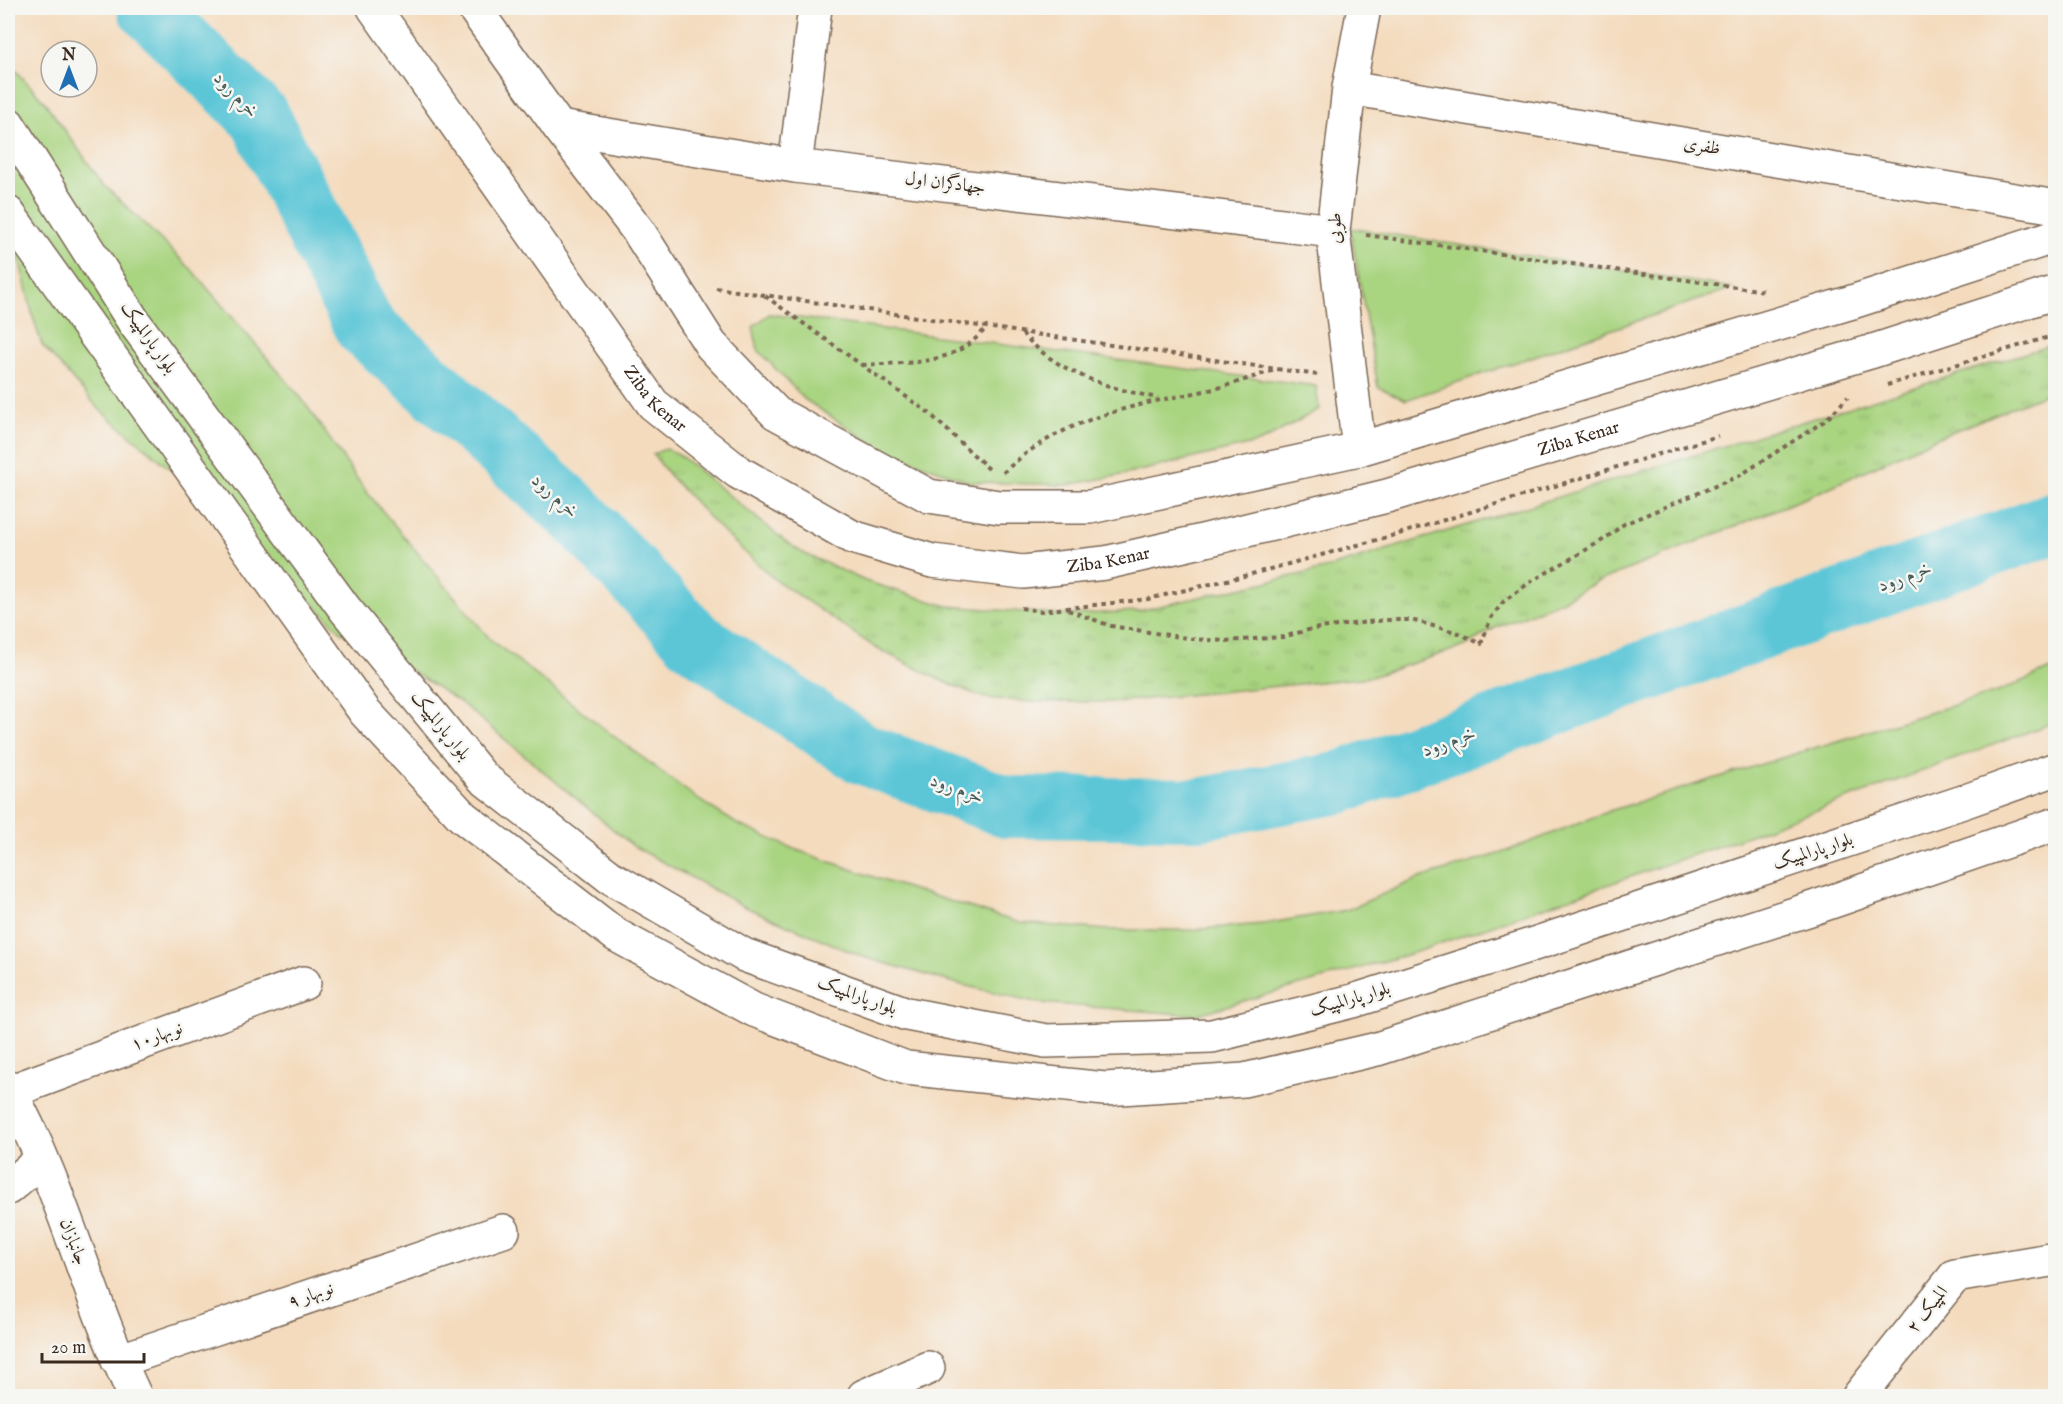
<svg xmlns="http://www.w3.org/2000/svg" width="2063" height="1404" font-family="'IM FELL English',Amiri,serif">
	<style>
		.grass { fill: url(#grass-tufts); stroke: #727f4f; stroke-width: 1.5 }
		.green { fill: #a9d480; stroke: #727f4f; stroke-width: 1.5 }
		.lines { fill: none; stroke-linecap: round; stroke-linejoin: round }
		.river { stroke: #5cc6d7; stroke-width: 62 }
		.minor-casing { stroke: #7c6856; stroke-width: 36 }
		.major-casing { stroke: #7c6856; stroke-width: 36 }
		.path { stroke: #7c6856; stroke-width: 4; stroke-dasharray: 4.5 4.5; stroke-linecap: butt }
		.minor { stroke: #fff; stroke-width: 33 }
		.major { stroke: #fff; stroke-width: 33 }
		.labels { text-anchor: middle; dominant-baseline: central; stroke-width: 5; stroke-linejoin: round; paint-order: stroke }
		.street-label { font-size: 18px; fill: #3b2a1e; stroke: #f6f6f2 }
		.water-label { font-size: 20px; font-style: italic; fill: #455956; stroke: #f6f6f2 }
	</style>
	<defs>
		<pattern id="grass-tufts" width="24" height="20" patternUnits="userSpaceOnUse" patternTransform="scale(1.5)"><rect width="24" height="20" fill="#a9d480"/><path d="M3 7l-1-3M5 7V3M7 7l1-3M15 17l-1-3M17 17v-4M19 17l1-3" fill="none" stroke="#92b66e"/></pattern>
	</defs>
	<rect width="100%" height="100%" fill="#f6f6f2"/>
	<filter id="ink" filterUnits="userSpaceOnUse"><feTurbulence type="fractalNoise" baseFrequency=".0167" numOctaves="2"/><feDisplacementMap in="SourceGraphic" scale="12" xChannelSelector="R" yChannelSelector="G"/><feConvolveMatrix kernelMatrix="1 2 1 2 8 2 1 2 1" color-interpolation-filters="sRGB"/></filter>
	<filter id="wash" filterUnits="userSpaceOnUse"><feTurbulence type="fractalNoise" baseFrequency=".008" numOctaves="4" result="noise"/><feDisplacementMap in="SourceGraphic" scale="24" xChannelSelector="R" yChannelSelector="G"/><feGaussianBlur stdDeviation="1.35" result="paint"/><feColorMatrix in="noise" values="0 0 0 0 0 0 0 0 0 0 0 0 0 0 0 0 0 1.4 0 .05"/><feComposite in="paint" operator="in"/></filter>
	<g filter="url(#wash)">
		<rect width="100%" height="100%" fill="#f4dbbe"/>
		<path class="grass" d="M2055 344V390L1934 439 1815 494 1597 582 1561 601 1495 628 1465 646 1371 677 1116 702H1032L985 698 940 680 876 648 773 578 722 531 669 475 653 454 665 449 677 453 785 541 803 553 865 581 947 606 1066 615 1138 611 1324 569Z"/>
		<path class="green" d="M8 62 44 101 104 185 192 270 302 399 365 490 490 639 611 734 699 800 737 824 794 849 891 883 1020 923 1108 930H1189L1263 924 1347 910 1417 879 1502 853 1609 811 2000 691 2055 667V722L1747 836 1413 953 1195 1015 1040 1003 962 985 863 957 743 906 633 846 460 702 399 663 341 632 223 513 99 409 42 345 33 317 8 212Z
			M1350 228 1733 288 1406 400 1378 387Z
			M769 314 1316 386 1319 409 1261 442 1127 474 1067 485 970 482 879 448 804 399 758 350 753 327Z"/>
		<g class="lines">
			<path class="river" d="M148 8 260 118 365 327 577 515 694 640 861 753 1007 807 1199 809 1338 783 2056 522"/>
		</g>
	</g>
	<g filter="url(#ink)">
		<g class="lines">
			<g class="minor-casing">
				<path id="minor" d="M1349 88 2056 207
					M8 124 134 322 345 609 483 778 610 877 744 955 907 1014 1046 1041 1212 1036 1353 1001 1528 946 1963 802 2056 769
					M559 127 795 166 1333 231
					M795 166 815 8
					M8 213 365 712 463 817 616 935 754 1010 906 1068 1105 1089 1244 1080 1377 1049 1813 908 2056 824
					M1359 449 1333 231 1349 88 1364 8
					M8 1088C62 1185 87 1296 135 1396
					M9 1092 304 983
					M8 1188 42 1159
					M118 1361 503 1231
					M864 1396 928 1368
					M1859 1396 1955 1276 2056 1259"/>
			</g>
			<g class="major-casing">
				<g id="major">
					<path id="s1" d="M374 8 653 404 738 472 852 537 932 561 1023 572 1105 563 1202 541 1387 496 1870 352 2056 292"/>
					<path d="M474 8 559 127 639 232 711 345 776 413 929 496 999 507H1090L1359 449 1849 303 2056 236"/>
				</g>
			</g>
			<path class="path" d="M1366 235 1765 291
				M716 288 1318 375
				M765 296 929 413 991 471
				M1022 333C1057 373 1107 388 1158 398
				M862 365C909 362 953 367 986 328
				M1887 385 2056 335
				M1003 473C1062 416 1137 405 1214 389 1234 384 1255 376 1275 370
				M1021 608 1040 611 1148 599 1248 575 1402 533 1718 436
				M1068 610 1111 626 1193 639 1225 641 1283 637 1312 629 1385 620H1411L1459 633 1481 644 1491 618 1504 601 1532 581 1603 540 1624 524 1739 476 1826 420 1848 397"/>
			<use href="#minor" class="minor"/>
			<use href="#major" class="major"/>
		</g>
	</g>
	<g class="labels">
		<g class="street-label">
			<text transform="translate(1702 147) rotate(10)">ظفری</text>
			<text transform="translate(945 184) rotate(7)">جهادگران اول</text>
			<text transform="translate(1336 228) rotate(-89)">طوبی</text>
			<text transform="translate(148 338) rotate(55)">بلوار پارالمپیک</text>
			<text stroke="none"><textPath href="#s1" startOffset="482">Ziba Kenar</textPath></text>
			<text stroke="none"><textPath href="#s1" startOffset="1472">Ziba Kenar</textPath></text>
			<text stroke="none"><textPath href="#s1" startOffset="986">Ziba Kenar</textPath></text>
			<text transform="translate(440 726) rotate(51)">بلوار پارالمپیک</text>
			<text transform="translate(1813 852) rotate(-18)">بلوار پارالمپیک</text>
			<text transform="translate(857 996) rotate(20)">بلوار پارالمپیک</text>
			<text transform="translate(1350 1000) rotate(-16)">بلوار پارالمپیک</text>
			<text transform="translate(157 1037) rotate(-20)">نوبهار۱۰</text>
			<text transform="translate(73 1242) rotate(69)">جانبازان</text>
			<text transform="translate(311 1296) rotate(-19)">نوبهار ۹</text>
			<text transform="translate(1928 1310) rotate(-52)">المپیک ۲</text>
		</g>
		<g class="water-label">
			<text transform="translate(236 95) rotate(46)">خرم رود</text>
			<text transform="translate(555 496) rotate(42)">خرم رود</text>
			<text transform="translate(1905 577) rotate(-20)">خرم رود</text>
			<text transform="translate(1449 742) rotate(-20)">خرم رود</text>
			<text transform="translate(957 789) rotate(20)">خرم رود</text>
		</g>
	</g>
	<rect width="2063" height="1404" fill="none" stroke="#f6f6f2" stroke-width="30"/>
	<g transform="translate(69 69)"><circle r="28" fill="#f6f6f2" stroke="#aba49d" stroke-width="1.5"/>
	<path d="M0-4.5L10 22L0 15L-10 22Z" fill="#1f6fb2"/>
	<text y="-9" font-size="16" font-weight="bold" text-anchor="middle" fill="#3b2a1e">N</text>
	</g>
	<path d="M42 1353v9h102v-9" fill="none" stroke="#3b2a1e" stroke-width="3"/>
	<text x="51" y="1353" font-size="18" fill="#3b2a1e" stroke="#f6f6f2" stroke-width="4.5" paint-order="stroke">20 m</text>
</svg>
